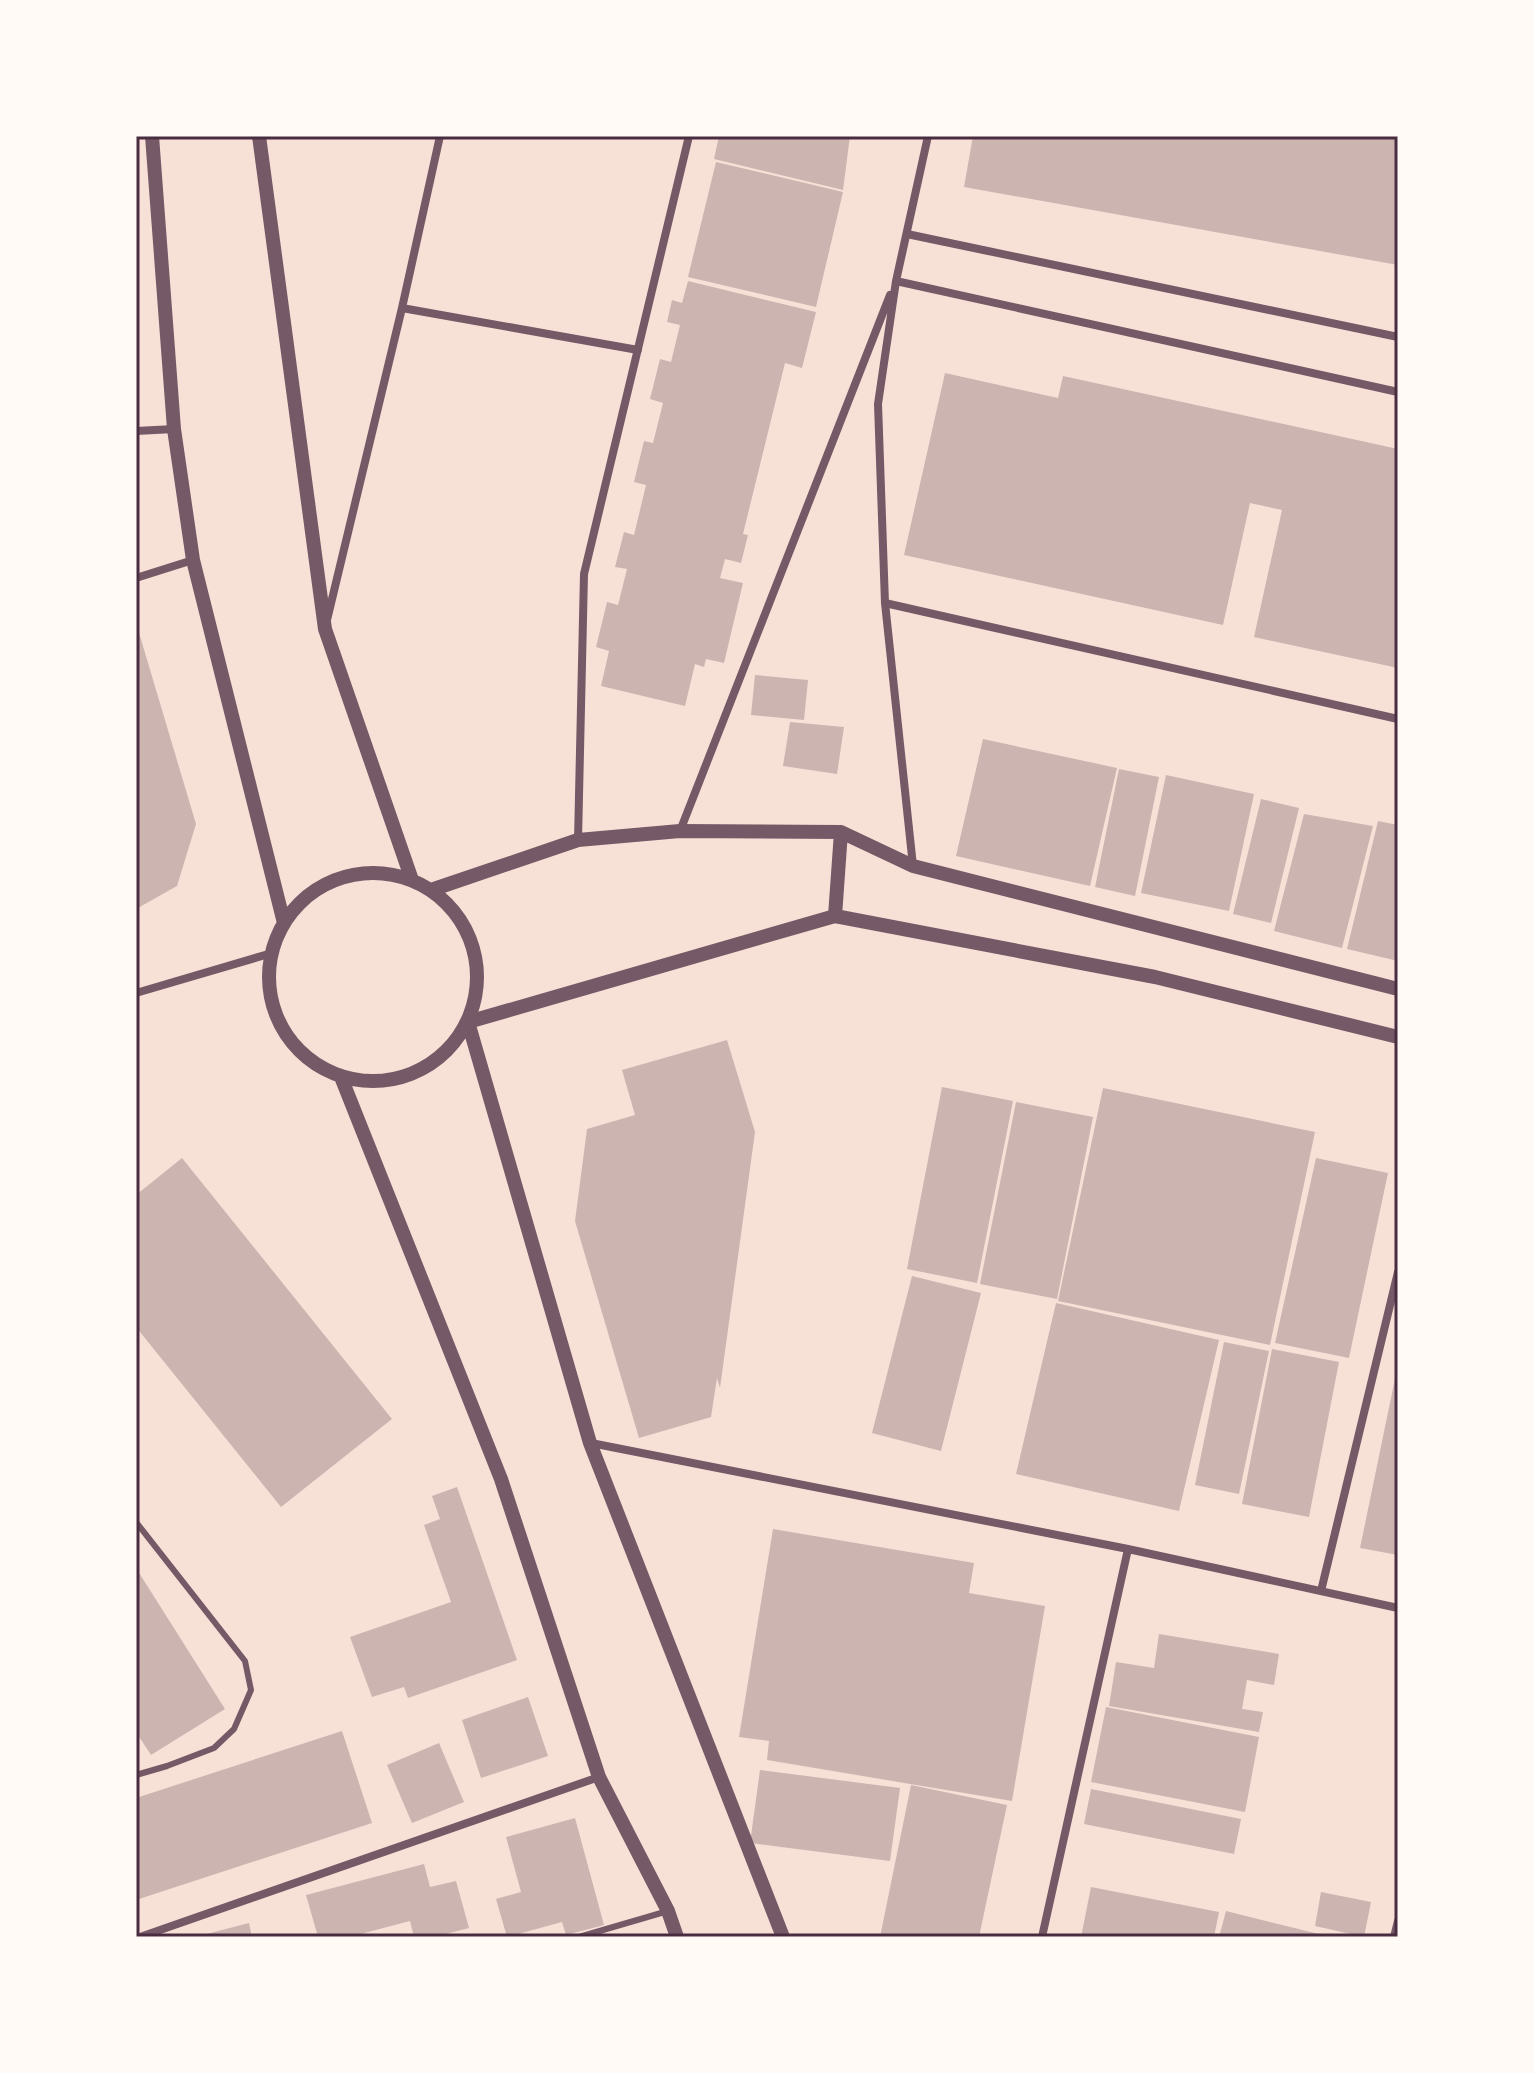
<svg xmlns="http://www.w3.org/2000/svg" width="1534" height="2073" font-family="'Fira Sans Condensed',sans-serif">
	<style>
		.building { fill: #ccb4b1 }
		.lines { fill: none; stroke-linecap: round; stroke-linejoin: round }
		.service { stroke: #755966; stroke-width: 6 }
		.minor { stroke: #755966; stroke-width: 8 }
		.tertiary { stroke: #755966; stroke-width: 14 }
		.neatline { fill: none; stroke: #4a2c40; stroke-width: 3 }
	</style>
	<rect width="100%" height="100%" fill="#f7e1d7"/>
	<path class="building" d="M719 136H850L843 190 714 159Z
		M973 136H1398V265L964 187Z
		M716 162 843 192 816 307 688 277Z
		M688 281 816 312 802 368 785 363 743 534 748 535 741 563 725 559 720 578 743 583 724 663 706 659 704 667 695 664 685 706 601 686 609 651 596 647 607 602 618 605 627 569 615 567 624 532 634 535 646 485 634 482 644 441 653 443 663 403 650 399 660 359 671 362 680 325 667 322 672 300 682 303Z
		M945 373 1058 398 1063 376 1398 449V668L1254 637 1282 510 1250 503 1223 625 904 555Z
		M137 626 196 824 177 886 136 909Z
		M755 675 808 680 804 720 751 715Z
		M790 722 844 727 837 774 783 766Z
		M983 739 1117 768 1090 886 956 856Z
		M1119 769 1159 777 1135 896 1095 887Z
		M1166 775 1254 794 1229 911 1141 893Z
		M1261 799 1299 808 1271 923 1233 914Z
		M1304 814 1373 826 1342 948 1274 931Z
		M1378 821 1398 825V961L1347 949Z
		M727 1040 755 1132 720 1388 717 1378 711 1417 639 1438 575 1221 587 1129 635 1115 622 1070Z
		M942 1087 1013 1101 977 1283 907 1269Z
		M1103 1088 1315 1132 1270 1345 1058 1301Z
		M1016 1102 1093 1117 1057 1299 980 1284Z
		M182 1158 392 1419 281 1507 136 1327V1195Z
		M1316 1158 1388 1173 1349 1358 1275 1343Z
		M912 1276 981 1293 941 1451 872 1433Z
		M1056 1303 1219 1340 1179 1511 1016 1474Z
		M1224 1342 1269 1351 1239 1494 1195 1485Z
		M1272 1349 1339 1362 1309 1517 1242 1504Z
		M1397 1369H1398V1555L1360 1548Z
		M457 1487 517 1660 408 1698 404 1687 372 1697 350 1637 451 1602 424 1525 440 1519 432 1496Z
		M773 1529 974 1563 969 1593 1045 1606 1012 1801 767 1760 769 1741 739 1737Z
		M136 1568 225 1709 151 1755 136 1732Z
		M1159 1634 1279 1654 1274 1685 1247 1680 1242 1709 1263 1712 1259 1732 1109 1706 1116 1662 1154 1668Z
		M528 1697 548 1756 481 1778 462 1720Z
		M1106 1707 1259 1737 1245 1812 1091 1782Z
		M342 1731 372 1823 136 1900V1798Z
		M439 1743 464 1802 412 1823 387 1765Z
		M760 1770 900 1788 890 1861 750 1843Z
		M911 1785 1007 1805 979 1937H880Z
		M1091 1789 1241 1819 1234 1854 1084 1824Z
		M575 1818 604 1925 566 1935 562 1922 507 1937 496 1899 521 1892 506 1837Z
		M424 1864 430 1887 456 1881 469 1928 434 1937H414L410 1921 349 1937H318L306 1895Z
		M1091 1887 1219 1912 1214 1937H1081Z
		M1321 1892 1371 1902 1364 1937 1315 1926Z
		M1226 1911 1327 1936V1937H1219Z
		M249 1923 252 1937H199V1936Z"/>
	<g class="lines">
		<path class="service" d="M136 1522 245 1661 251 1690 234 1729 214 1748 167 1766 136 1775
			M579 1937 668 1911"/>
		<path class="minor" d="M907 234 1398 337
			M896 281 1398 392
			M402 308 638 350
			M136 431 174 429
			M136 578 193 560
			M885 603 1398 719
			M327 620 402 308 440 136
			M680 831 890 295
			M578 840 584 574 689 136
			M913 866 885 603 878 404 896 281 928 136
			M136 993 272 953
			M591 1443 1128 1549 1398 1608
			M1321 1591 1398 1272
			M140 1937 599 1777
			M1042 1937 1128 1549
			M1394 1937 1398 1921"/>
		<path class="tertiary" d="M152 136 174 429 193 560 284 923
			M259 136 325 629 412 880
			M269 977a104 104 0 1 1 208 0a104 104 0 1 1-208 0Z
			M431 890 578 840 680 831 841 832 913 866 1398 989
			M835 916 841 832
			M341 1077 501 1479 599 1777 668 1911 677 1937
			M783 1937 590 1443 468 1022 835 916 1155 977 1398 1037"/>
	</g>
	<rect width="1534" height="2073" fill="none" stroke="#fffaf5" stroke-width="276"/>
	<rect x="138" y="138" width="1258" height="1797" class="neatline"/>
</svg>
